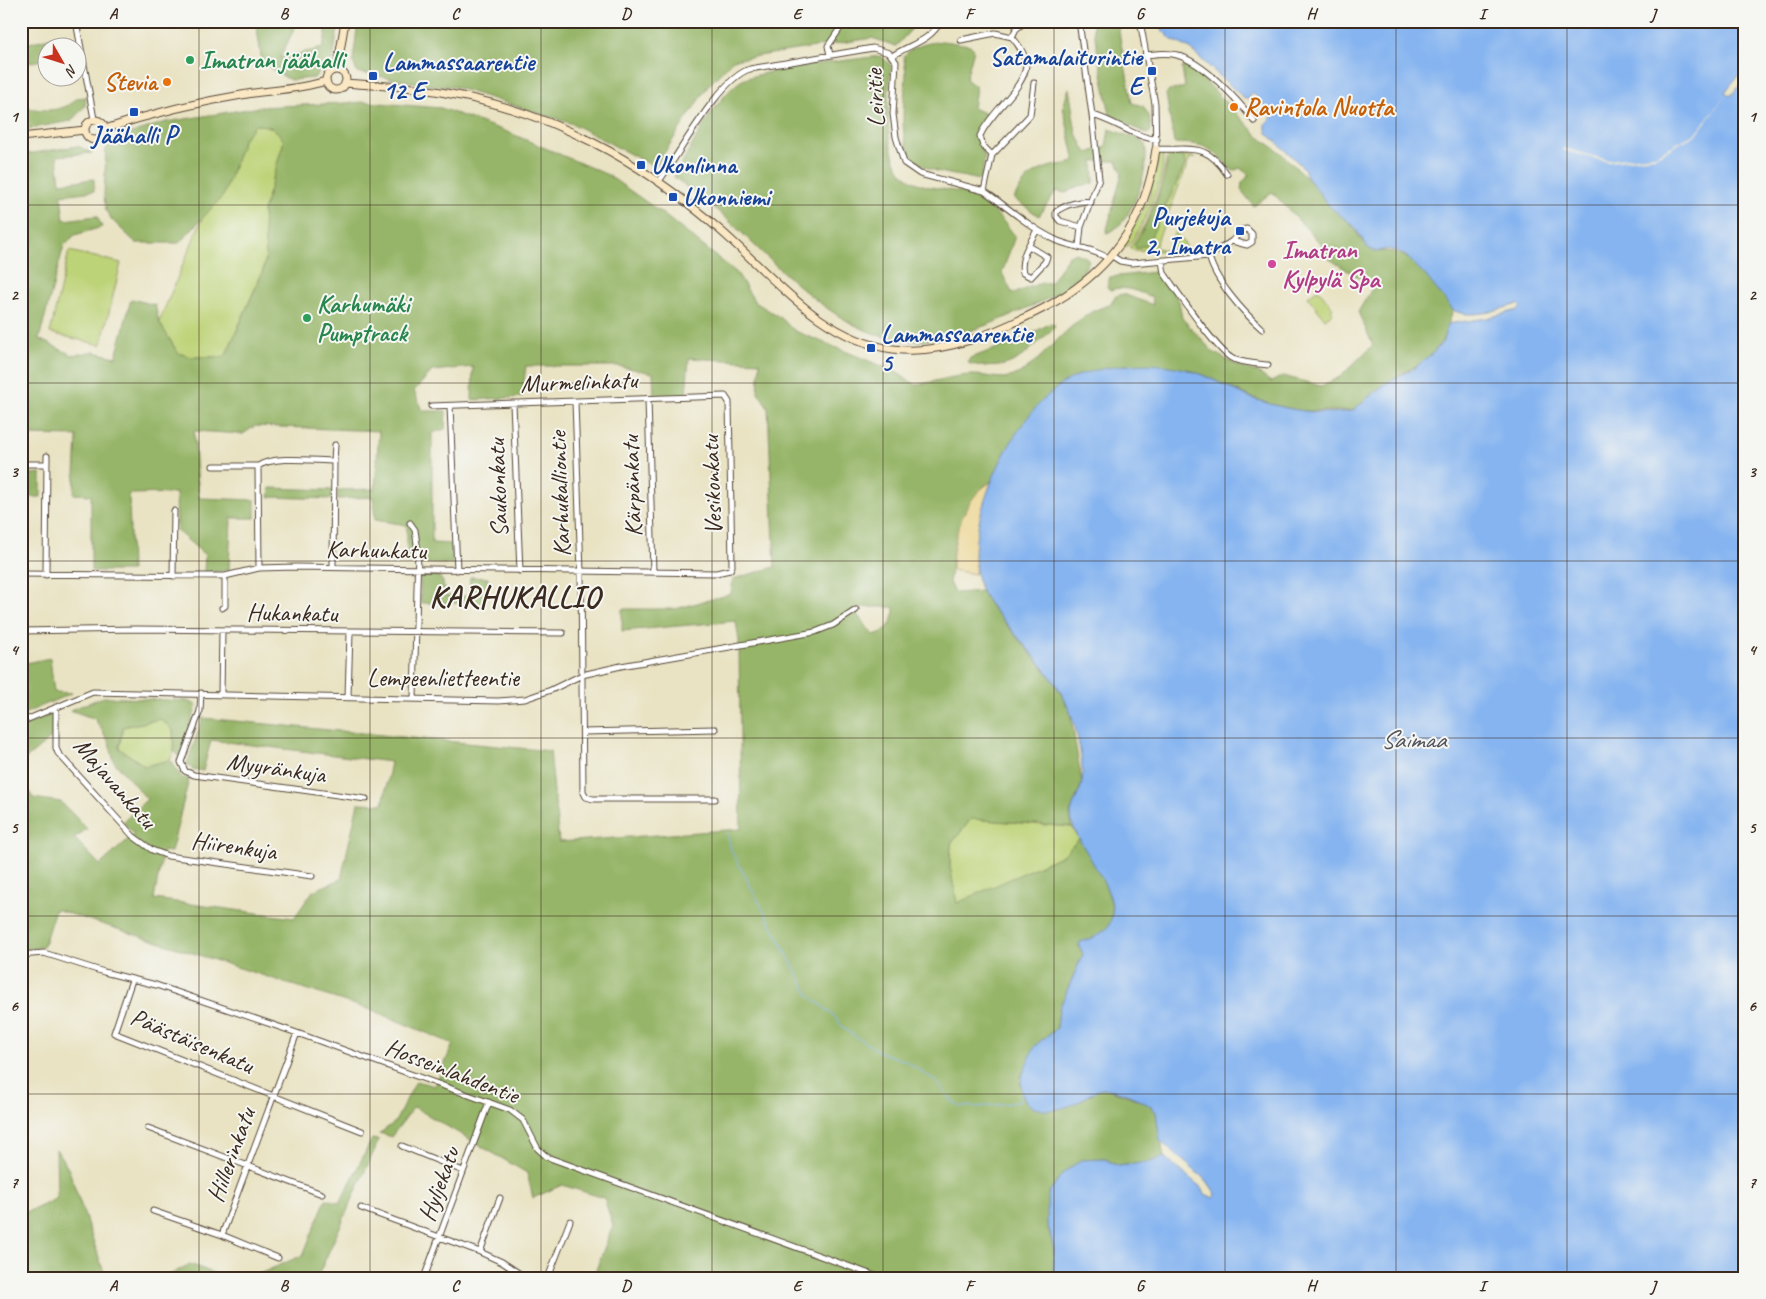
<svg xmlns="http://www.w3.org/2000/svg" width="1766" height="1299" font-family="Caveat,sans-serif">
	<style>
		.green { fill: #bdd377; stroke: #7c7e4a }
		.forest { fill: #96b568; stroke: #687043; fill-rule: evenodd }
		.sand { fill: #eeda9e; stroke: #94825e }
		.water { fill: #85b4f0; stroke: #606f87 }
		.pier { fill: #e9e3c3 }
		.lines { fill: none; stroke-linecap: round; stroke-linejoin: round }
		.stream { stroke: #85b4f0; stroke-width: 1 }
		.street-casing { stroke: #554637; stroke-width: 7 }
		.secondary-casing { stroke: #554637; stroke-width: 9 }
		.street { stroke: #fff; stroke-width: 5 }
		.secondary { stroke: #fae7c3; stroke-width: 7 }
		.grid { fill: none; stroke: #3b2a1e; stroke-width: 1; stroke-opacity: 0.55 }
		.leisure-dot { fill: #2e9e5b; stroke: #f6f6f2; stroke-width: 2 }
		.transit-dot { fill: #1a4fb4; stroke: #f6f6f2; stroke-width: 2 }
		.food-dot { fill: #e8710a; stroke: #f6f6f2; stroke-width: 2 }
		.hotel-dot { fill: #d1479c; stroke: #f6f6f2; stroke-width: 2 }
		.labels { text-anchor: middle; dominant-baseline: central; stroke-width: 4; stroke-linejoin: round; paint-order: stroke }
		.transit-label { font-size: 25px; font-weight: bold; fill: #164399; stroke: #f6f6f2; text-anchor: start }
		.leisure-label { font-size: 25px; font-weight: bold; fill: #27864d; stroke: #f6f6f2; text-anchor: start }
		.food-label { font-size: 25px; font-weight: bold; fill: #c56008; stroke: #f6f6f2; text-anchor: end }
		.street-label { font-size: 25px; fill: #3b2a1e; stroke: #f6f6f2 }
		.hotel-label { font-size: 25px; font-weight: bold; fill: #b23c85; stroke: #f6f6f2; text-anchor: start }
		.water-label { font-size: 26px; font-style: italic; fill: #51535d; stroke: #f6f6f2 }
		.district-label { font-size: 30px; font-weight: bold; letter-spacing: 1px; fill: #3b2a1e; stroke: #f6f6f2 }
		.neatline { fill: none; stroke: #3b2a1e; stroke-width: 2 }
		.grid-label { font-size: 16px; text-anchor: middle; font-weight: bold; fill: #3b2a1e }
	</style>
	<rect width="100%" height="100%" fill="#f6f6f2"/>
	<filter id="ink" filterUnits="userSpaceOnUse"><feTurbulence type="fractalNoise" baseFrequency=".02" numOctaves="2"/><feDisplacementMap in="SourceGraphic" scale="10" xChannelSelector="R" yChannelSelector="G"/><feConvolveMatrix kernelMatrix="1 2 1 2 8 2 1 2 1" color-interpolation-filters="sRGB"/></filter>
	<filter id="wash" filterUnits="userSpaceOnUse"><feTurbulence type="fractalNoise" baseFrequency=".0096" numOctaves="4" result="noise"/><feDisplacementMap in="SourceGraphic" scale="20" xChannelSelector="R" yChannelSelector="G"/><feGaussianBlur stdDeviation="1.12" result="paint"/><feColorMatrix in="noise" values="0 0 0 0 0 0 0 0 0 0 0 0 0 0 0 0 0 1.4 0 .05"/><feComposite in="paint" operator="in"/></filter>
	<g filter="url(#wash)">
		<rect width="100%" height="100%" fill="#e9e3c3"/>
		<path class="green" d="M255 125C270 125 276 128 284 141L263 212 266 255 263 270 225 357H192L178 353 159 322 204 214 223 196 244 138Z
			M1172 152 1196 158H1190L1155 247 1167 251 1175 232 1191 252 1194 250 1196 252 1132 250 1130 247 1145 224 1157 196 1168 155Z
			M1163 153C1167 173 1140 238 1124 249L1122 247 1148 201 1159 156Z
			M69 251 121 263 101 345 50 333Z
			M1318 289 1333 308 1331 310 1333 313 1325 319 1308 297Z
			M160 719 173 730 174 751 170 760 145 766 119 748 123 727Z
			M971 819 1072 827 1079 839 1063 855 957 904 950 867 951 844Z"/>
		<path class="forest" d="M256 21H298L280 58 323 48 328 21H339L333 60 322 68 314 78 290 80 262 63Z
			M358 21H919L896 46 872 38 733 60 708 86 655 167 573 124 455 87 427 85 357 72 353 62Z
			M1092 21H1117L1132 103 1143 106 1149 116 1151 131 1147 134 1110 115Z
			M65 34 70 40 71 47 48 48 47 59 21 64V45Z
			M942 41 970 45 974 49 966 79 976 87 973 108 986 114C973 138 976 134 985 157L981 178 979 180C961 175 934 174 919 163 895 146 905 100 906 75 906 69 904 62 904 56 913 45 929 43 942 41Z
			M880 56 891 65C888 94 883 144 900 170 915 192 952 186 974 197 992 207 1003 220 1015 236L1002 273 1012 293C1026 291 1037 281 1050 283L1069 255 1074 253 1086 257 1089 260C1078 290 1041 301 1014 314 982 328 933 346 897 340 831 328 775 263 727 219 711 204 691 191 674 177 690 150 713 102 738 83 755 69 853 60 880 56Z
			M1185 67 1196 71 1259 137 1281 153 1316 187 1330 207 1349 221 1363 242 1376 252C1412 245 1433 284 1453 310 1450 318 1445 336 1441 343 1429 364 1404 370 1385 384 1374 392 1363 402 1352 411H1302L1273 405 1248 396 1212 379 1188 369 1175 368 1123 365 1077 376 1003 457 991 482 984 486 966 511 956 536 949 583 955 593 982 591 990 605 1054 681 1070 711 1082 783 1070 813 1072 827 971 819 951 844 950 867 957 903 1063 855 1079 839C1091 856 1124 908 1108 927 1102 935 1088 941 1079 946L1083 954 1059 1009 1057 1028 1030 1060 1022 1074 1021 1084 1023 1099 1071 1104 1081 1101 1098 1089H1108L1145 1102 1156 1112 1164 1157 1150 1162 1118 1166 1105 1159 1082 1160 1047 1222 1054 1249 1053 1278H593L613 1225 604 1198 562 1185 533 1198 527 1173 414 1107 391 1137 380 1133 395 1122 416 1081 435 1086 453 1044 374 1011 55 909 43 947 21 950V778L33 798 61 802 87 829 74 838 100 865 134 834 123 822 147 799 114 762 109 742 95 719 70 710 104 697 187 701 197 705 179 757 174 751 173 730 160 719 123 727 119 748 145 766 170 760 182 778 189 779 171 852 163 851 154 899 294 918 313 891 341 879 358 803 383 804 391 762 211 740 203 771 192 769 187 764 203 718 550 751 559 842 741 829 739 641 736 621 622 631V609H675L731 594 733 579 775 567 768 407 758 392 760 362 689 358 686 395 654 396 653 373 618 366H526L522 397 472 400 473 367 432 371 414 391 422 411H446L445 429 432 433V543L452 544V564L407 563V525L375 520 373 497 338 499V490L375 489 379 431 255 426 243 434 194 431 199 498 255 500V518H231L229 570 204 573 205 555 177 531 176 493 129 494 131 571H91V495L74 494 77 436 21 435V155L78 146 92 153 57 156 60 183 94 179V191L61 195 64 220 97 216 102 227 75 235 64 245 39 339 72 355 94 352 116 357 131 299 155 305 159 322 178 353 192 357H225L263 271 266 255 263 212 284 141C276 128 270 125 255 125L244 138 223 196 179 243H136L112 220 106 211 104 196 106 149 116 138 166 122 261 107 366 102 441 108 510 133 608 175 659 211 737 273 755 302 781 318 795 331 894 371 916 385C935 382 954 375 973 375 989 375 1004 382 1018 374 1051 355 1071 314 1110 305L1116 296 1123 294 1153 305 1152 297C1138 292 1125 285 1110 290L1107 287 1110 277 1155 272 1159 273 1179 301 1182 318 1213 352 1238 366 1257 372 1271 382 1283 376 1321 386 1340 377 1373 345 1358 312 1373 287 1328 258 1321 244 1272 192 1254 206 1241 190 1242 183 1249 175 1240 168 1233 171C1208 146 1209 144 1174 143L1166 94 1169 91 1185 87 1182 68ZM863 607H894C894 622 888 632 873 635L855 612Z
			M1069 88 1076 133 1087 153 1106 147 1109 129 1138 139 1145 144C1151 166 1131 229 1106 233L1122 173 1117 161H1093L1094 183 1078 186 1066 193 1056 191 1039 216 1014 199C1022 182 1032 171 1052 166 1060 164 1067 165 1075 161L1063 107Z
			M86 97 85 106 71 121 21 130V106C39 111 63 114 77 98Z
			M1175 155 1184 157 1185 165 1147 245 1136 248 1134 245C1148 223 1159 200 1165 174 1167 166 1167 158 1175 155Z
			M1051 323 1055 325 1054 328C1023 355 1012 375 968 363L970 358 1018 341Z
			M41 473V497H21V475Z
			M270 488 332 490V499L269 497Z
			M420 575 439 576 443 582 445 596H469L470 577 488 578 485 603H421Z
			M50 658 54 692 72 693 21 715V664Z
			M53 713 52 737 21 763V728Z
			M372 1139 379 1140 317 1278H250L303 1255 326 1199 340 1203Z
			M56 1149 69 1170 106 1278H21V1213L35 1209 57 1198Z
			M190 1264 226 1278H164Z"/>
		<path class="sand" d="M991 482 977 536 975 574 952 570C952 541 963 497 991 482Z"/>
		<path class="water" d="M1161 21H1745V67L1725 92 1730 96 1745 80V1278H1053L1054 1249 1047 1222V1202L1049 1192 1063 1173 1081 1160 1105 1159 1118 1166 1150 1162 1164 1157 1202 1188 1205 1194 1214 1198 1216 1194 1207 1181 1160 1141 1156 1112C1149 1102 1118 1089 1105 1089 1095 1089 1090 1095 1082 1100 1060 1113 1021 1119 1021 1084 1021 1075 1031 1052 1036 1045 1042 1039 1051 1034 1057 1028L1059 1009 1083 954 1079 946 1080 942C1156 923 1075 853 1071 817 1070 805 1081 794 1082 781 1084 763 1076 723 1068 707 1055 675 1027 650 1006 623 997 613 986 602 981 589 955 529 1019 395 1080 375 1114 364 1153 360 1188 370 1210 376 1229 389 1249 397 1281 409 1319 416 1352 411L1386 383 1413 369 1434 352 1443 341 1448 324 1487 318 1518 310 1521 307 1518 304C1500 309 1471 320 1453 310L1425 275 1406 256 1397 251 1388 249 1376 252 1367 247 1354 226 1330 207 1307 177 1304 168 1267 133 1265 124 1273 116 1252 92 1249 99H1245L1189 48 1172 40 1162 30Z"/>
		<path class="pier" d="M1727 93 1697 134 1655 157 1608 162 1562 150 1563 148 1608 160 1655 155 1696 133Z"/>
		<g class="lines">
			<path class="stream" d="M727 832 731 850 809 995 836 1018 844 1029 882 1053 906 1061 937 1082 952 1101 960 1106 978 1107 1019 1102 1022 1091"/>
		</g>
	</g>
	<g filter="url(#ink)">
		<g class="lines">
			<g class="street-casing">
				<path id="street" d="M76 21 94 119
					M1079 21 1092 115C1114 120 1137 139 1157 139
					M1140 21 1155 104 1156 149C1190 151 1205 141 1227 174
					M961 40 995 33 1012 37
					M830 55 828 46 845 21
					M1145 55C1156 54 1166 52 1177 55 1204 63 1237 99 1254 121
					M892 56C912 43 929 42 941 21
					M1034 83 1030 115 992 155 984 191C1009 208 1031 229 1058 241 1075 248 1093 248 1109 259
					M992 155 983 146 980 136C989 113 1025 88 1026 65 1026 56 1018 44 1012 37L1016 29 1026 21
					M659 181C680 154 719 78 750 69L873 48 889 53 896 62 893 114 896 137 904 163 920 174 984 191
					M1081 227 1060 221 1056 216V212C1064 205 1081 200 1091 202
					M1029 246 1047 257 1045 262 1031 277 1023 273C1019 258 1030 243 1037 230
					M1079 246 1081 227 1099 179 1092 115
					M1112 256 1120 261 1132 263 1209 256 1232 241 1242 230 1247 229 1252 234V242L1247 245 1232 241
					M1209 256C1215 281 1243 312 1262 329
					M1162 261 1164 273C1177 291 1217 352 1233 359 1243 363 1258 364 1268 365
					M648 399 653 572
					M575 402 581 572 583 791 586 797 593 799H715
					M513 403 520 571
					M450 406 457 570
					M334 461 335 445
					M25 464H47
					M213 466H258L259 568
					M258 466C275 455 314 461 334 461L333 567
					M410 523 415 530 418 551 414 698
					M21 574 225 576 259 568 296 567 716 573 730 570 732 566 729 402 725 396 431 406
					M46 575 47 456
					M173 576 174 511
					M222 608 225 606V576
					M21 631 136 629 563 633
					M201 693 200 711 181 762 185 771 194 775 366 799
					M221 694 222 631
					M348 696 350 633
					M56 707V748L58 753 133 836 152 850 168 856 312 876
					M21 722 93 692 498 701 525 699 551 690 582 675 621 666 815 632 833 625 856 610
					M583 732 715 729
					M21 955 44 953 104 972 156 985 297 1033 510 1110 523 1120 538 1149 547 1157 881 1278
					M132 980 114 1033 362 1131
					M148 1128 322 1194
					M402 1146 463 1171
					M21 1173 23 1176
					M361 1208 480 1252 502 1262 526 1278
					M153 1211 222 1235 278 1258
					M222 1235 297 1033
					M480 1252 500 1198
					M424 1278 489 1102
					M548 1278 570 1221"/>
			</g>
			<g class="secondary-casing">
				<path id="secondary" d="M337 70 345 21
					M326 80a10 10 0 1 1 20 0a10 10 0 1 1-20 0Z
					M345 83C368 85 392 86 415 88 477 96 538 114 594 143 640 166 681 196 720 230 772 275 821 340 893 349 945 356 999 331 1044 308 1110 273 1146 222 1156 149
					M85 130a10 10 0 1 1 20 0a10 10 0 1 1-20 0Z
					M105 129C152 113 198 102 247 94 274 90 300 89 326 81
					M21 137 85 130"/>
			</g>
			<use href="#street" class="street"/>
			<use href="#secondary" class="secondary"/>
		</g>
	</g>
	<path class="grid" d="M199 21V1278M370 21V1278M541 21V1278M712 21V1278M883 21V1278M1054 21V1278M1225 21V1278M1396 21V1278M1567 21V1278M21 205H1745M21 383H1745M21 561H1745M21 738H1745M21 916H1745M21 1094H1745"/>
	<g class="leisure-dot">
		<circle cx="190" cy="60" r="5"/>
		<circle cx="307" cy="318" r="5"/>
	</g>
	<g class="transit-dot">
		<rect x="1147" y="66" width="10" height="10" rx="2.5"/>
		<rect x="368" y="71" width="10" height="10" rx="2.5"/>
		<rect x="129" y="107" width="10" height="10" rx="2.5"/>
		<rect x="636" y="160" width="10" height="10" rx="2.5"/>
		<rect x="668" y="192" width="10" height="10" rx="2.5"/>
		<rect x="1235" y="226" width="10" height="10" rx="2.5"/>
		<rect x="866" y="343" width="10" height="10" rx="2.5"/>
	</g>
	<g class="food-dot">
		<circle cx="167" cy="82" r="5"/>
		<circle cx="1234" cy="107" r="5"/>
	</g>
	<circle class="hotel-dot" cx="1272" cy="264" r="5"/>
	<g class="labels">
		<g class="transit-label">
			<text x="1142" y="57" text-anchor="end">Satamalaiturintie<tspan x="1142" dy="29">E</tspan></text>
			<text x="383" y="62">Lammassaarentie<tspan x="383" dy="29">12 E</tspan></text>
			<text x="134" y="135" text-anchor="middle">Jäähalli P</text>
			<text x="651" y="165">Ukonlinna</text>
			<text x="683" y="197">Ukonniemi</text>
			<text x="1230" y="217" text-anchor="end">Purjekuja<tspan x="1230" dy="29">2, Imatra</tspan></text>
			<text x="881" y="334">Lammassaarentie<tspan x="881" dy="29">5</tspan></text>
		</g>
		<g class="leisure-label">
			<text x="200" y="60">Imatran jäähalli</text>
			<text x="317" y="304">Karhumäki<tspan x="317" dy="29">Pumptrack</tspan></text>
		</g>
		<g class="food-label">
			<text x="157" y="82">Stevia</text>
			<text x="1244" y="107" text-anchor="start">Ravintola Nuotta</text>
		</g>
		<g class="street-label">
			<text transform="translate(875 98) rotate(-93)">Leiritie</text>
			<text transform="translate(579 382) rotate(-2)">Murmelinkatu</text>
			<text transform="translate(712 485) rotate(-92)">Vesikonkatu</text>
			<text transform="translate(632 486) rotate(-92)">Kärpänkatu</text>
			<text transform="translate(498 488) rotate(-92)">Saukonkatu</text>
			<text transform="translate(560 494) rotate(-92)">Karhukalliontie</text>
			<text transform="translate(376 550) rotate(1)">Karhunkatu</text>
			<text transform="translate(292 613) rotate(1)">Hukankatu</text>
			<text x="443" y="678">Lempeenlietteentie</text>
			<text transform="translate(276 768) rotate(8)">Myyränkuja</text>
			<text transform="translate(115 783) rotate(49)">Majavankatu</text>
			<text transform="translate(234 846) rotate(8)">Hiirenkuja</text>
			<text transform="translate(192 1041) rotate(23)">Päästäisenkatu</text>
			<text transform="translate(452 1071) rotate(21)">Hosseinlahdentie</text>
			<text transform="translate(231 1155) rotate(-70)">Hillerinkatu</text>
			<text transform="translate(439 1184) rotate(-70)">Hyljekatu</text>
		</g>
		<g class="hotel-label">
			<text x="1282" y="250">Imatran<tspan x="1282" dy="29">Kylpylä Spa</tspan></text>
		</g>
		<g class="water-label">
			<text x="1413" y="739">Saimaa</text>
		</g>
		<g class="district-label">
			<text x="515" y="597">KARHUKALLIO</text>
		</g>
	</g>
	<rect width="1766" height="1299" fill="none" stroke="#f6f6f2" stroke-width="55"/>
	<g transform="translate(62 62) rotate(129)"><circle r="24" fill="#f6f6f2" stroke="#aba49d"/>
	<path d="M0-4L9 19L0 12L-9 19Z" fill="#c8321e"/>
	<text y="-8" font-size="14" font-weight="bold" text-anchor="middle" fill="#3b2a1e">N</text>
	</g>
	<rect x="28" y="28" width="1710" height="1244" class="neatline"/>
	<g class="grid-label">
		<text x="113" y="19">A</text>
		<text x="284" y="19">B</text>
		<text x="455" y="19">C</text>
		<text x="626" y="19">D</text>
		<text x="797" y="19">E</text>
		<text x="969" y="19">F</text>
		<text x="1140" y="19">G</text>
		<text x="1311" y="19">H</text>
		<text x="1482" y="19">I</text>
		<text x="1653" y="19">J</text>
		<text x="14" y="122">1</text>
		<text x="1752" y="122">1</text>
		<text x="14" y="300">2</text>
		<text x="1752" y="300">2</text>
		<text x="14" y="477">3</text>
		<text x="1752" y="477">3</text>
		<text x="14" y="655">4</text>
		<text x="1752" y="655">4</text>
		<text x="14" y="833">5</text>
		<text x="1752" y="833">5</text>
		<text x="14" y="1011">6</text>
		<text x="1752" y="1011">6</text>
		<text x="14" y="1188">7</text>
		<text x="1752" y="1188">7</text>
		<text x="113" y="1291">A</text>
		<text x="284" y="1291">B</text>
		<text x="455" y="1291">C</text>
		<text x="626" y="1291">D</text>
		<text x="797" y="1291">E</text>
		<text x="969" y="1291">F</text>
		<text x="1140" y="1291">G</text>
		<text x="1311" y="1291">H</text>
		<text x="1482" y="1291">I</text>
		<text x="1653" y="1291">J</text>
	</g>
</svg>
